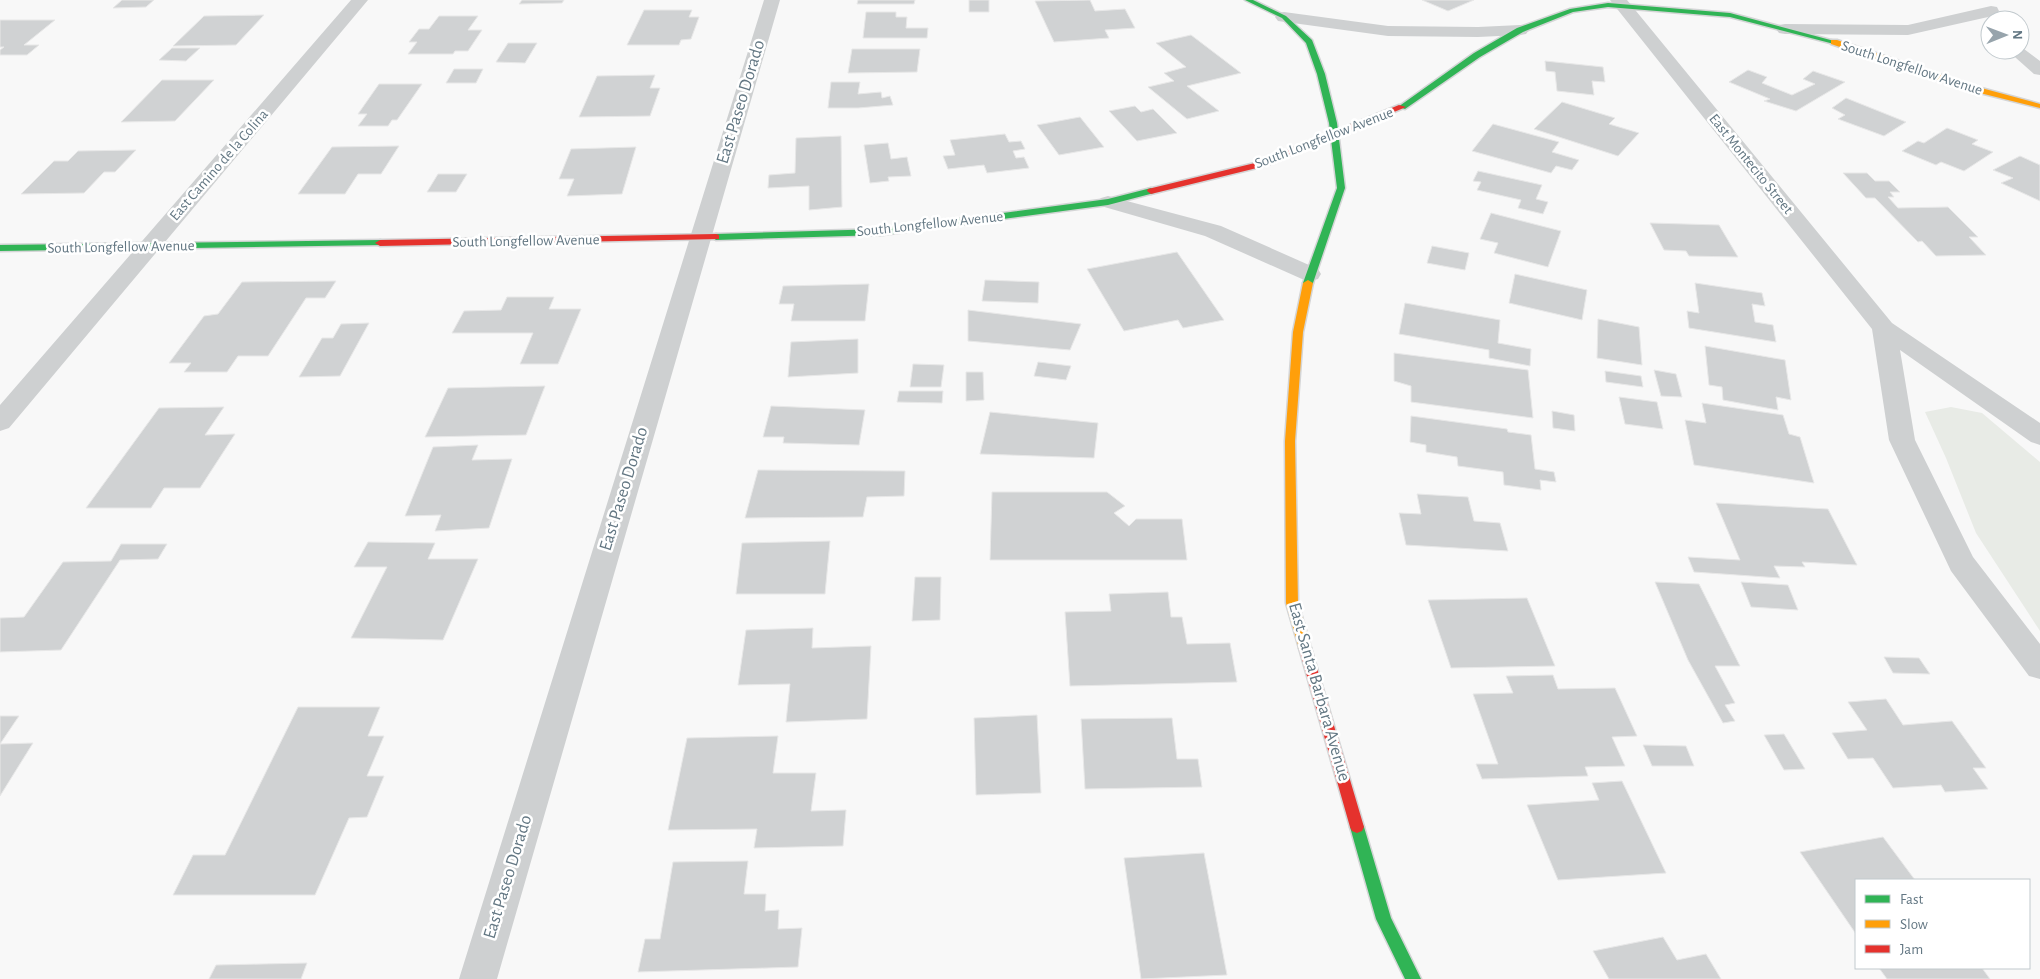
<svg xmlns="http://www.w3.org/2000/svg" width="2040" height="979" font-family="'Alegreya Sans',sans-serif">
	<style>
		.green { fill: #e8ebe6 }
		.building { fill: #d0d2d3; stroke: #e8e8e8 }
		.lines { fill: none; stroke-linecap: round; stroke-linejoin: round }
		.fast-casing { stroke: #d4d5d6; stroke-width: 3 }
		.slow-casing { stroke: #d4d5d6; stroke-width: 3 }
		.jam-casing { stroke: #d4d5d6; stroke-width: 3 }
		.street { fill: #ced0d1; fill-rule: evenodd }
		.fast { fill: #30b455; fill-rule: evenodd }
		.slow { fill: #ff9f0a; fill-rule: evenodd }
		.jam { fill: #e5322d; fill-rule: evenodd }
		.labels { text-anchor: middle; dominant-baseline: central; stroke-width: 5; stroke-linejoin: round; paint-order: stroke }
		.far-street-label { font-size: 15px; fill: #637783; stroke: #fff }
		.street-label { font-size: 18px; fill: #637783; stroke: #fff }
	</style>
	<rect width="100%" height="100%" fill="#f8f8f8"/>
	<path class="green" d="M1951 407 1982 413 2040 462V631L1976 533 1946 458 1925 412Z"/>
	<path class="building" d="M122 0H154L146 7 113 8Z
		M522 0H564L562 3 519 4Z
		M858 0H915L914 4H857Z
		M969 0H989V12H969Z
		M1090 0 1095 11 1125 9 1135 28 1105 30 1109 38 1054 42 1035 1Z
		M1422 0H1474L1448 11Z
		M644 10H692L689 17H699L691 39 681 40 679 45H627Z
		M866 12H896V17H907L906 28H928L927 38H863Z
		M264 15 236 45 173 46 204 16Z
		M439 16H478L468 30H482L468 51H455L453 54H408L417 42H409L419 29H429Z
		M0 20H55L24 45H39L27 55H0V50L4 47H0Z
		M1191 35 1241 73 1187 86 1219 111 1187 119 1148 87 1174 81 1164 73 1186 67 1156 43Z
		M508 43H537L525 63 496 62Z
		M172 48H200L186 61 159 60Z
		M852 49H920L917 72 848 73Z
		M1545 61 1603 67 1605 82 1592 81 1594 95 1557 91 1555 72 1546 71Z
		M454 69H483L476 83H446Z
		M1748 70 1767 77 1762 83 1792 95 1815 84 1803 79 1813 71 1845 82 1796 111 1764 101 1770 99 1729 82Z
		M655 75 650 88H660L650 116 579 117 597 76Z
		M162 80H214L175 121 121 122Z
		M831 82H860L858 94 881 92 882 98 890 96 893 105 858 108H828Z
		M379 84H422L397 120H392L388 126H358L367 114H358Z
		M1846 98 1906 122 1884 136 1838 119 1845 115 1832 108Z
		M1562 102 1615 118 1609 124 1639 133 1618 156 1534 129Z
		M1135 106 1141 112 1153 109 1177 133 1137 141 1109 111Z
		M1080 117 1104 147 1059 155 1037 125Z
		M1493 124 1559 142 1552 152 1579 160 1572 170 1556 166 1551 173 1472 151Z
		M1947 128 1978 140 1972 144 1993 152 1964 171 1941 162 1936 165 1902 151 1918 141 1924 143Z
		M1005 134 1009 142 1021 141 1025 149 1013 151 1016 158 1024 157 1029 168 987 173 984 165 948 169 943 156 955 155 950 140Z
		M841 136 842 207 809 210V186L768 188 769 175 795 173 796 138Z
		M888 143 891 159 907 157 911 176 888 177 889 181 870 183 864 145Z
		M399 146 381 174H358L345 194H298L332 147Z
		M636 147 622 194 567 196 574 179H559L571 149Z
		M136 150 115 172H104L84 193 21 194 54 161H68L78 151Z
		M2020 156 2040 165V201L2001 183 2013 178 1993 170Z
		M1478 171 1542 185 1536 199 1548 202 1543 214 1518 208 1521 200 1477 190 1481 182 1473 181Z
		M1843 173H1867L1875 181H1889L1900 192H1890L1894 197H1888L1898 208 1948 207 1978 237H1969L1986 255 1936 256 1922 241 1918 242 1875 198H1866Z
		M438 174H467L456 192H427Z
		M1491 213 1561 231 1548 267 1494 253 1498 243 1480 239Z
		M1650 223 1719 225 1738 257 1689 256 1686 251 1664 250Z
		M1432 246 1469 253 1465 270 1427 263Z
		M1177 252 1224 320 1183 328 1178 320 1124 331 1087 269Z
		M1515 274 1587 290 1582 320 1509 303Z
		M985 280 1039 282 1038 303 982 301Z
		M336 281 325 298H306L268 356H238L227 372H184L191 363H169L204 316 218 314 242 282Z
		M1695 283 1762 293 1765 306 1752 304 1755 322 1773 325 1776 342 1689 328 1687 311 1699 313Z
		M869 284 865 321H791L794 304H779L783 286Z
		M507 297H554L549 309H581L558 364H520L533 333H452L464 311 501 310Z
		M1405 303 1500 320 1498 343 1531 349 1530 366 1489 358V350L1399 334Z
		M968 310 1081 324 1070 350 968 341Z
		M1598 319 1639 327 1642 365 1597 358Z
		M369 323 340 376 299 377 322 338H333L341 324Z
		M858 339V373L788 377 791 342Z
		M1705 346 1785 360 1791 400 1776 397 1778 410 1723 400 1722 387 1709 385Z
		M1394 353 1528 370 1533 418 1411 402V386L1394 381Z
		M1038 362 1071 366 1066 380 1034 376Z
		M913 364 944 365 941 387H910Z
		M1654 370 1676 374 1682 397 1661 396Z
		M1605 371 1641 376 1643 387 1606 382Z
		M966 372H983L984 400 966 401Z
		M545 386 526 435 425 437 448 388Z
		M899 391H943L942 403 897 402Z
		M1619 397 1657 402 1663 429 1625 424Z
		M1702 403 1783 415 1789 434 1800 437 1814 483 1694 465 1685 420 1706 423Z
		M771 406 865 410 859 445 783 443 784 437H763Z
		M224 407 205 435 235 434 200 488H164L151 508H86L159 408Z
		M1552 411 1574 415 1575 431 1553 428Z
		M990 412 1098 423 1094 458 980 454Z
		M1411 416 1507 429 1508 432 1531 435 1535 469 1554 472 1556 482 1540 480 1541 490 1504 485 1503 472 1458 466 1457 457 1426 452V445L1410 442Z
		M478 445 472 460 512 459 489 528 435 531 441 515 405 516 433 447Z
		M758 470 905 471 904 496 867 497 863 517 745 518Z
		M992 492H1107L1125 506 1114 513 1129 526 1136 519H1182L1187 560H990Z
		M1417 494 1468 497 1474 521 1500 523 1508 551 1406 545 1399 513 1421 514Z
		M1716 503 1828 509 1857 565 1802 562 1805 567 1774 566 1780 578 1694 572 1688 557 1740 560Z
		M830 541 825 594H736L742 543Z
		M368 542 435 543 428 559H478L443 640 351 638 387 567H354Z
		M121 544H167L158 559 120 560 61 650 0 652V618L24 617 63 562 111 561Z
		M915 577H941L940 620 912 621Z
		M1655 582 1699 584 1740 666H1715L1735 703 1725 705 1735 721 1723 723 1688 660Z
		M1741 582 1788 585 1798 610 1751 607Z
		M1168 592 1171 617H1182L1187 644 1230 643 1237 682 1070 686 1065 612 1111 611 1109 594Z
		M1527 598 1555 666 1451 668 1428 600Z
		M813 628 812 648 871 646 867 719 786 722 790 684 738 685 746 630Z
		M1884 657 1919 658 1930 674 1893 673Z
		M1553 675 1558 689 1615 688 1637 736 1612 737 1625 766 1585 767 1588 776 1482 779 1476 764H1498L1473 694 1513 693 1506 676Z
		M1886 699 1903 725 1952 721 1986 768H1973L1988 789 1945 792 1941 785 1893 788 1873 758 1848 759 1832 733 1867 730 1848 702Z
		M298 707H380L368 736H384L367 776H384L367 817 349 818 315 895H173L193 855H225Z
		M1037 715 1041 793 976 795 974 718Z
		M0 716H19L0 744Z
		M1172 718 1177 759H1198L1202 787 1085 789 1081 719Z
		M1784 734 1805 769 1784 770 1764 735Z
		M778 736 773 773H816L811 811 846 810 843 846 754 848 757 829 668 830 687 738Z
		M33 743 0 796V744Z
		M1643 745 1686 746 1694 766H1652Z
		M1622 781 1666 873 1558 880 1527 805 1599 800 1592 783Z
		M1883 837 1915 880H1856V934L1800 852Z
		M1204 853 1227 975 1141 979 1124 858Z
		M748 861 744 894H766L765 911 779 910 778 929 802 928 798 967 638 972 645 939H660L673 862Z
		M1663 937 1677 960 1706 954 1721 979H1609L1593 951Z
		M307 963 301 979H209L216 965Z
		M1879 968H1982L1990 979H1887Z"/>
	<g class="lines">
		<g class="fast-casing">
			<path id="fast" d="M1245 0H1253L1286 16 1312 40 1325 74 1337 123 1345 188 1313 283 1308 286 1303 283 1337 188 1329 123 1317 74 1306 43 1282 18Z
				M1608 3 1730 13 1838 42 1834 44 1730 17 1608 7 1573 12 1523 32 1480 57 1405 109 1398 107 1474 53 1517 28 1570 9Z
				M1151 188 1155 191 1154 193 1108 205 882 235 716 240 712 237 716 234 882 229 1108 199Z
				M380 240 383 241V245L0 251V245Z
				M1357 821 1362 823 1364 827 1391 918 1421 979H1405L1376 919 1350 827 1352 823Z"/>
		</g>
		<g class="slow-casing">
			<path id="slow" d="M1831 40H1837L1974 86 2040 104V108L1968 90 1831 44Z
				M1308 280 1313 283 1303 332 1295 441 1298 603 1311 648 1309 652 1305 653 1301 652 1299 648 1286 603 1285 441 1293 332 1303 283Z"/>
		</g>
		<g class="jam-casing">
			<path id="jam" d="M1399 105 1406 107 1265 166 1151 194 1147 191 1148 189 1259 162Z
				M716 234 719 235V239L380 246 375 243 380 240Z
				M1305 643 1309 644 1311 648 1364 827 1362 831 1357 833 1352 831 1350 827 1299 648 1301 644Z"/>
		</g>
		<path class="street" d="M351 0H368L9 428 0 431V405Z
			M764 0H780L497 979H459Z
			M1610 0H1627L1892 323 2040 423V445L2031 442 1900 350 1915 440 1973 557 2040 644V679L2029 676 1951 571 1889 440 1872 329Z
			M1991 6 1997 7 1999 11 1997 15 1908 35 1785 34 1779 33 1776 29 1779 25 1785 24 1908 25Z
			M1284 12 1388 26 1478 27 1520 25 1526 26 1529 30 1526 34 1520 35 1478 37 1388 36 1278 21 1275 17 1278 13Z
			M2020 46 2040 61V75L2034 74 2007 50H2020Z
			M1108 196 1221 226 1318 269 1321 274 1318 279 1310 281 1302 279 1205 236 1101 206 1097 202 1101 198Z"/>
		<use href="#fast" class="fast"/>
		<use href="#slow" class="slow"/>
		<use href="#jam" class="jam"/>
	</g>
	<g class="labels">
		<g class="far-street-label">
			<text transform="translate(1912 68) rotate(18)">South Longfellow Avenue</text>
			<text transform="translate(1324 138) rotate(-21)">South Longfellow Avenue</text>
			<text transform="translate(1751 164) rotate(51)">East Montecito Street</text>
			<text transform="translate(219 165) rotate(-49)">East Camino de la Colina</text>
			<text transform="translate(930 224) rotate(-6)">South Longfellow Avenue</text>
			<text transform="translate(526 241) rotate(-1)">South Longfellow Avenue</text>
			<text transform="translate(121 247) rotate(-1)">South Longfellow Avenue</text>
		</g>
		<g class="street-label">
			<text transform="translate(741 102) rotate(-73)">East Paseo Dorado</text>
			<text transform="translate(624 489) rotate(-73)">East Paseo Dorado</text>
			<text transform="translate(1319 692) rotate(74)">East Santa Barbara Avenue</text>
			<text transform="translate(508 877) rotate(-73)">East Paseo Dorado</text>
		</g>
	</g>
	<rect x="1855" y="879" width="175" height="90" fill="#ffffff" stroke="#c1c9cd"/>
	<rect x="1865" y="895" width="25" height="8" fill="#30b455" stroke="#c1c9cd"/>
	<text x="1900" y="904" font-size="15" fill="#637783">Fast</text>
	<rect x="1865" y="920" width="25" height="8" fill="#ff9f0a" stroke="#c1c9cd"/>
	<text x="1900" y="929" font-size="15" fill="#637783">Slow</text>
	<rect x="1865" y="945" width="25" height="8" fill="#e5322d" stroke="#c1c9cd"/>
	<text x="1900" y="954" font-size="15" fill="#637783">Jam</text>
	<g transform="translate(2005 35) rotate(89)"><circle r="24" fill="#ffffff" stroke="#c1c9cd"/>
	<path d="M0-4L9 19L0 12L-9 19Z" fill="#97a4ac"/>
	<text y="-8" font-size="14" font-weight="bold" text-anchor="middle" fill="#637783">N</text>
	</g>
</svg>
